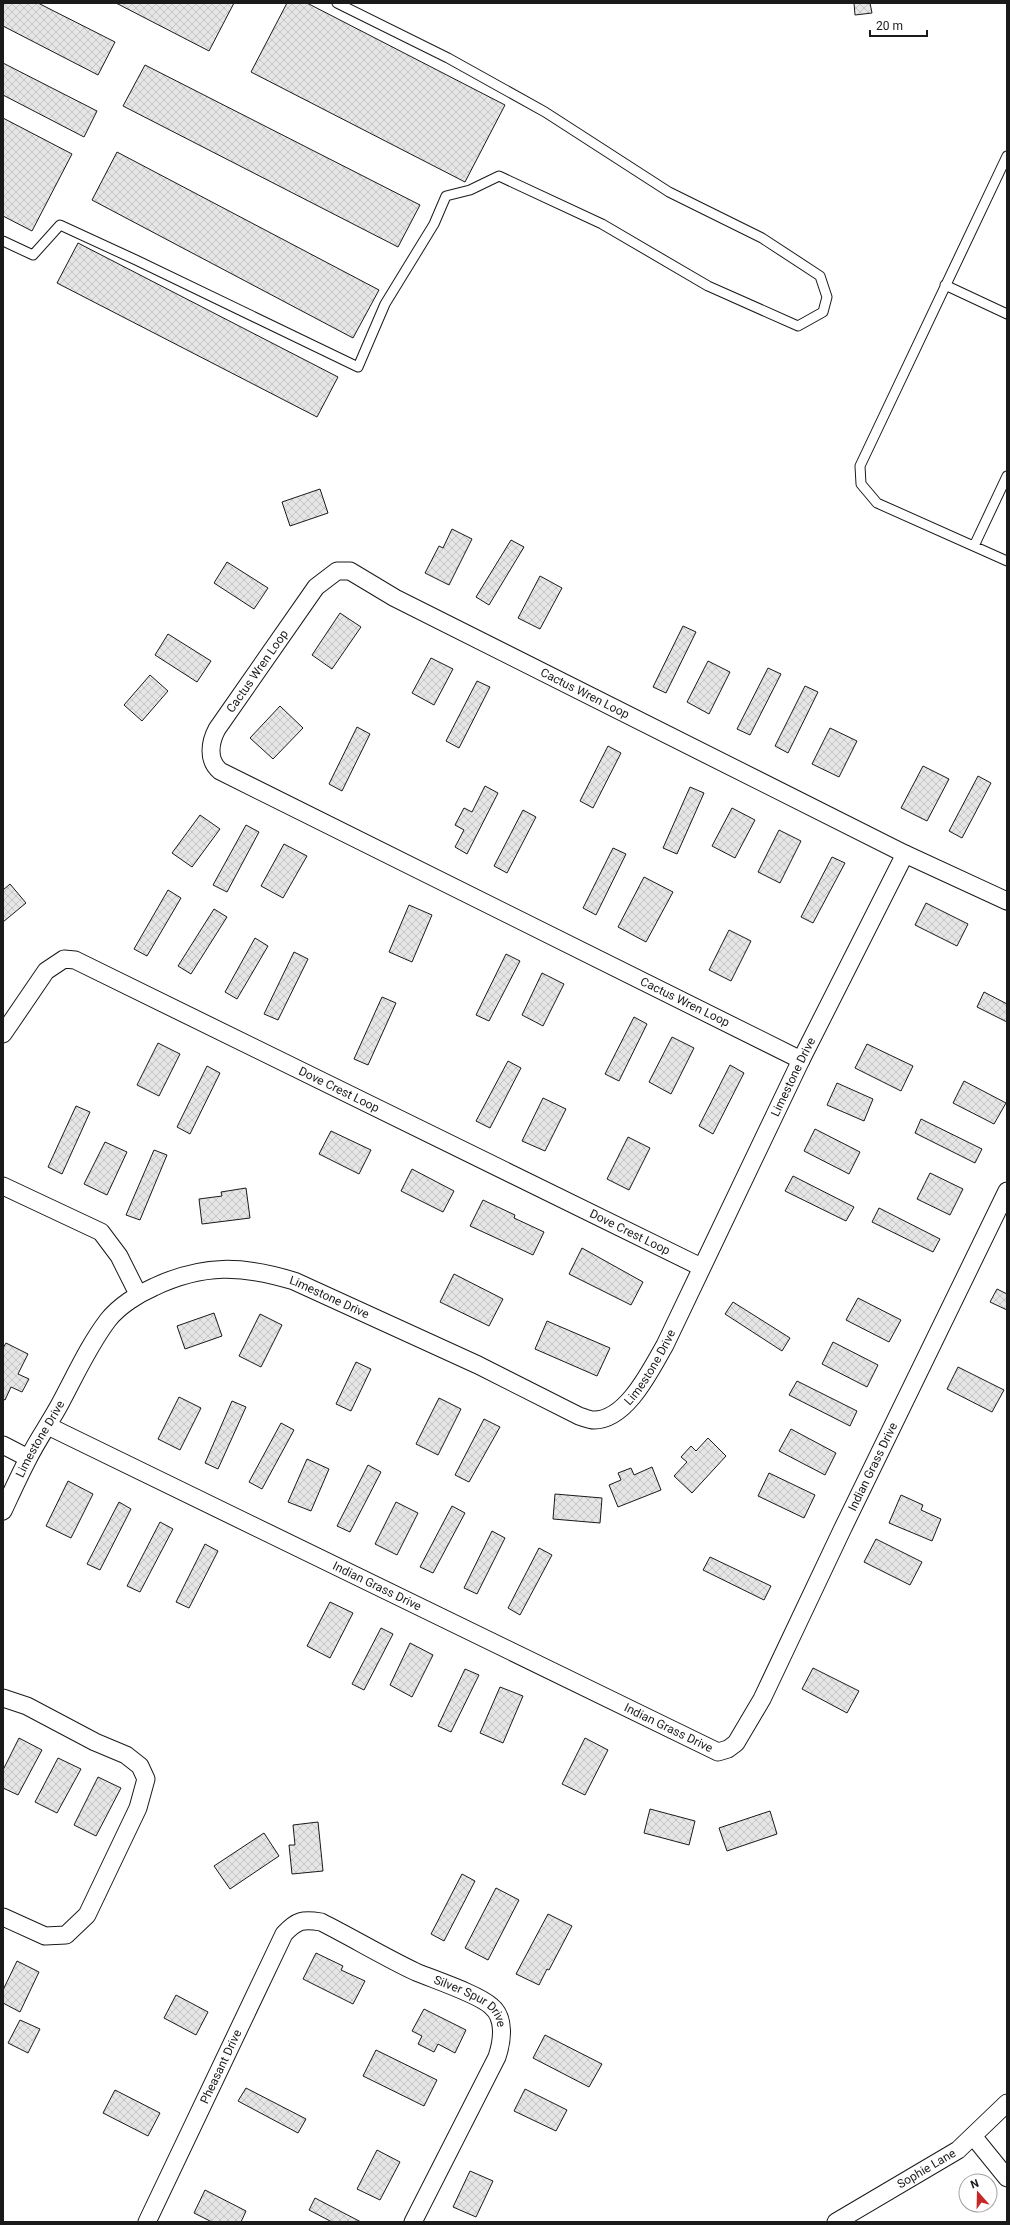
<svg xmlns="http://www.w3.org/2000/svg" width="1010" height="2225" font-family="Roboto,sans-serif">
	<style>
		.building { fill: url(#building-cross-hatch); stroke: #1a1a1a }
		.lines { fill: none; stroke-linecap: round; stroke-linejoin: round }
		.lane-casing { stroke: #1a1a1a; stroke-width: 11 }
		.street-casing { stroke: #1a1a1a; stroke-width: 19 }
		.lane { stroke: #fff; stroke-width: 9 }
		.street { stroke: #fff; stroke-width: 17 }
		.labels { text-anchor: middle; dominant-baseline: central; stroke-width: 3; stroke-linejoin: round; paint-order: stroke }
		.street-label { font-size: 12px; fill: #1a1a1a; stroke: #fff }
	</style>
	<defs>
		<pattern id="building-cross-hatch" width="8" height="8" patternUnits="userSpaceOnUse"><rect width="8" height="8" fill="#e6e6e6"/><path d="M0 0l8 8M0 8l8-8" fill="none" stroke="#c5c5c5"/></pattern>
	</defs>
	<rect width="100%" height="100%" fill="#fff"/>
	<path class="building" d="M3 3H38L115 42 98 75 3 26Z
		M116 3H234L209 51Z
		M287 3H307L505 105 465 182 251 72Z
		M854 3H870L872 13 855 15Z
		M3 63 97 111 84 137 3 95Z
		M145 65 420 205 398 247 123 106Z
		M3 118 72 154 32 231 3 216Z
		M117 152 379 290 353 338 92 200Z
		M78 243 338 377 317 417 57 283Z
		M320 489 328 513 290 526 282 502Z
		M452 529 472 539 449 585 425 573 439 546 443 548Z
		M511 540 524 547 489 605 476 597Z
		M227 562 268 588 254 609 214 583Z
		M540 576 562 588 540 629 518 618Z
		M340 613 361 627 332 669 312 655Z
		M683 626 696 632 666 693 653 687Z
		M168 634 211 661 197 682 155 655Z
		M431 658 453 669 434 705 412 693Z
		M708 661 730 672 709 714 687 702Z
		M768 668 781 674 750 735 737 729Z
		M150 675 168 691 142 721 124 705Z
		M477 681 490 687 459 748 446 741Z
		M805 686 818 692 788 753 775 746Z
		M280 706 303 728 273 759 250 738Z
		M357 727 370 734 342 791 329 784Z
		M830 728 857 741 839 777 812 764Z
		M608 746 621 753 593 808 580 801Z
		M923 766 949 779 927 821 901 808Z
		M978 776 991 783 962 838 949 831Z
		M485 786 498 793 467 854 455 847 464 830 455 825 464 808 472 812Z
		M690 787 704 793 677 854 663 848Z
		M732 808 755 820 735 858 712 846Z
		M523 810 536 817 507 873 494 866Z
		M200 815 220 829 192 867 172 853Z
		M246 825 259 832 227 892 213 885Z
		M779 830 801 841 780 883 758 872Z
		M284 844 307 856 283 898 261 886Z
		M613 848 626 854 596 915 583 908Z
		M832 857 845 863 813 923 801 917Z
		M644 877 673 892 646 942 618 927Z
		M10 884 26 903 3 922V890Z
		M168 890 181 898 147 956 134 949Z
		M926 903 968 924 957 946 915 925Z
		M409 905 432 915 412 962 389 952Z
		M214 909 227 917 191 974 178 966Z
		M729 930 751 941 731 981 709 970Z
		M255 938 268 946 237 999 225 992Z
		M294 952 308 959 278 1020 264 1014Z
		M506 954 520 961 489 1021 476 1015Z
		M542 973 564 984 543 1026 522 1015Z
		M984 992 1007 1004V1022L977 1007Z
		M382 997 396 1003 368 1065 354 1059Z
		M634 1017 647 1024 619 1081 605 1074Z
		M672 1037 694 1048 671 1094 649 1082Z
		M158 1043 180 1054 159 1096 137 1085Z
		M867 1044 913 1066 901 1091 855 1068Z
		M508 1061 521 1068 490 1128 476 1121Z
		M730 1065 744 1073 713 1134 699 1126Z
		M207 1066 220 1073 190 1134 177 1127Z
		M964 1081 1006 1103 994 1124 953 1103Z
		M837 1083 873 1099 864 1121 827 1105Z
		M543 1098 566 1109 545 1151 522 1141Z
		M76 1106 90 1112 62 1174 48 1167Z
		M921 1119 982 1149 975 1163 915 1133Z
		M815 1129 860 1152 849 1174 804 1151Z
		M331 1131 371 1150 359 1174 319 1154Z
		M628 1137 650 1148 629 1190 607 1179Z
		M105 1142 127 1152 107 1195 84 1184Z
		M154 1150 167 1155 140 1220 126 1215Z
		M412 1169 454 1191 443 1212 401 1191Z
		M930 1173 963 1189 950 1215 917 1199Z
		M793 1176 854 1207 846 1221 785 1191Z
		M246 1188 250 1218 202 1224 199 1199 222 1196 221 1192Z
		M483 1200 515 1215 514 1218 544 1232 533 1255 470 1226Z
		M879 1208 940 1239 933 1252 872 1222Z
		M582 1248 643 1282 631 1305 569 1274Z
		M454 1274 503 1299 489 1326 440 1302Z
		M997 1289 1007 1294V1310L990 1302Z
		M858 1298 901 1320 889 1342 846 1320Z
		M733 1302 790 1338 782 1351 725 1314Z
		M214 1313 222 1336 185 1349 177 1326Z
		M260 1314 282 1325 261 1367 239 1356Z
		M547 1321 610 1348 597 1376 535 1349Z
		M833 1342 878 1365 867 1387 822 1364Z
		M6 1343 28 1354 18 1374 29 1379 22 1392 11 1387 5 1400 3 1399V1348Z
		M356 1362 371 1369 351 1411 336 1404Z
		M958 1367 1004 1390 992 1412 947 1389Z
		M797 1381 857 1411 850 1426 789 1395Z
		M179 1397 201 1408 180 1450 158 1439Z
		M439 1398 461 1409 438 1455 416 1444Z
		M232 1401 246 1407 218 1469 205 1463Z
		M484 1419 500 1427 469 1482 455 1475Z
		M281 1423 294 1430 262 1489 249 1482Z
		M791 1429 836 1453 825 1475 779 1451Z
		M708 1438 726 1456 692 1493 674 1476 687 1462 681 1457 691 1446 696 1451Z
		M307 1459 329 1469 311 1511 288 1502Z
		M368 1465 381 1472 350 1532 337 1526Z
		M652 1467 661 1490 618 1507 609 1485 621 1480 618 1473 631 1468 634 1475Z
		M769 1473 815 1495 804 1518 758 1496Z
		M68 1481 93 1494 71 1538 46 1526Z
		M555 1494 602 1498 600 1523 553 1519Z
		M901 1495 923 1505 921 1510 941 1519 932 1541 889 1523Z
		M119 1502 131 1509 100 1570 87 1564Z
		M396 1502 418 1513 397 1555 375 1544Z
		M452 1506 465 1513 433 1573 420 1567Z
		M160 1522 173 1529 140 1592 127 1586Z
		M492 1531 505 1538 477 1594 464 1588Z
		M876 1539 922 1562 910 1585 864 1562Z
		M205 1544 218 1551 189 1608 176 1602Z
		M539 1548 552 1555 520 1615 508 1608Z
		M710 1557 771 1586 764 1600 703 1570Z
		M330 1602 353 1613 330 1658 307 1646Z
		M381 1628 393 1634 364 1690 352 1684Z
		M410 1643 433 1655 412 1697 390 1685Z
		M813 1668 859 1691 847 1713 802 1689Z
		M465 1669 479 1675 451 1732 438 1726Z
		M500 1687 523 1696 503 1743 480 1733Z
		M19 1738 42 1750 18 1795 3 1788V1770Z
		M585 1738 608 1750 585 1795 562 1784Z
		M58 1758 81 1769 57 1813 35 1802Z
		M98 1777 121 1788 96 1836 74 1825Z
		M650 1809 695 1821 689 1845 644 1833Z
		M770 1811 777 1834 727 1851 719 1828Z
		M318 1822 323 1871 292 1874 289 1845H295L293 1825Z
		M264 1833 279 1856 230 1889 214 1866Z
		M462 1874 475 1881 444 1941 431 1934Z
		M496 1888 519 1900 488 1960 465 1948Z
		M548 1914 572 1926 549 1970 547 1969 539 1985 516 1974Z
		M316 1953 343 1966 341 1970 365 1981 353 2004 303 1979Z
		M17 1961 39 1972 20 2012 3 2003V1990Z
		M176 1995 208 2012 196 2035 164 2018Z
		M424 2009 466 2030 455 2053 438 2044 434 2052 418 2044 422 2036 412 2031Z
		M20 2020 40 2029 28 2053 8 2043Z
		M545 2035 602 2064 589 2087 533 2058Z
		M376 2050 437 2080 424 2106 363 2076Z
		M246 2088 306 2119 298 2133 238 2101Z
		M525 2089 567 2110 556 2131 514 2111Z
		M115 2090 160 2113 148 2136 103 2113Z
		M377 2150 400 2162 380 2200 357 2189Z
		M470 2171 493 2181 476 2217 453 2207Z
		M205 2190 246 2211 241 2222H212L194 2213Z
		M315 2198 361 2222H332L309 2210Z"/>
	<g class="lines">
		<g class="lane-casing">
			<path id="lane" d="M1007 156 860 466 861 484 877 503 1007 561
				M3 241 33 255 60 225 136 260 358 367 385 304 434 224 446 196 470 190 499 176 602 224 708 286 798 326 823 312 827 297 820 276 762 238 669 192 545 112 448 58 337 3
				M945 285 1007 314
				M974 546 1007 476"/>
		</g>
		<g class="street-casing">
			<g id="street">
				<path id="s1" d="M3 1034 46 971 64 959 75 960 701 1267"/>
				<path id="s2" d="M801 1060 220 771C207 760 210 742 217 729L316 587 337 571H350L395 598 905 854 1007 901"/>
				<path d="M3 1186 101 1232 119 1256 138 1294"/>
				<path id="s3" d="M48 1426 718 1752 728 1749 736 1743 762 1699 842 1530 1007 1191"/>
				<path d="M3 1445 28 1458"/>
				<path id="s4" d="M3 1511C11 1494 19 1476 28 1459 38 1439 51 1421 61 1402 76 1374 89 1345 108 1320 119 1306 138 1294 154 1287 203 1264 242 1265 294 1281L478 1365 579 1416C583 1417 589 1420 594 1420 627 1420 651 1369 665 1345L801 1060 905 854"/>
				<path d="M3 1698 27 1706 95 1742 126 1755 140 1766 146 1779 138 1808 87 1915 66 1935 45 1936 3 1917"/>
				<path d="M973 2136 1007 2178"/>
				<path id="s5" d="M147 2222 284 1934C297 1920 303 1919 321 1922 353 1938 384 1957 416 1972 435 1980 478 1994 491 2006 506 2018 502 2042 497 2057L413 2222"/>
				<path id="s6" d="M836 2222 958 2150 1007 2103"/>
			</g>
		</g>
		<use href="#lane" class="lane"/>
		<use href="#street" class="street"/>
	</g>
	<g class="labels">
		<g class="street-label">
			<text stroke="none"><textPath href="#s2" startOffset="765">Cactus Wren Loop</textPath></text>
			<text stroke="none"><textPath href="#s2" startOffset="1172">Cactus Wren Loop</textPath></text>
			<text transform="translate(685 1002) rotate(26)">Cactus Wren Loop</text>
			<text stroke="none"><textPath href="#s4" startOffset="1155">Limestone Drive</textPath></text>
			<text stroke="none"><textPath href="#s1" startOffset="403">Dove Crest Loop</textPath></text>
			<text stroke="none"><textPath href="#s1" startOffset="727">Dove Crest Loop</textPath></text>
			<text stroke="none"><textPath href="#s4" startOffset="458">Limestone Drive</textPath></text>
			<text stroke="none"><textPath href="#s4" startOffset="831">Limestone Drive</textPath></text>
			<text stroke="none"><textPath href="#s4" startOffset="81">Limestone Drive</textPath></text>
			<text stroke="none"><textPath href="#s3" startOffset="1074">Indian Grass Drive</textPath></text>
			<text stroke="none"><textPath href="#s3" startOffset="366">Indian Grass Drive</textPath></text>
			<text stroke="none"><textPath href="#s3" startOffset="690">Indian Grass Drive</textPath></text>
			<text stroke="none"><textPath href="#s5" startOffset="531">Silver Spur Drive</textPath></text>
			<text stroke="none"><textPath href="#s5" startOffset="172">Pheasant Drive</textPath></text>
			<text stroke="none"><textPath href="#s6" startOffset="105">Sophie Lane</textPath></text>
		</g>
	</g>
	<rect width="1010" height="2225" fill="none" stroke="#1a1a1a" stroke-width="8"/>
	<g transform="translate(978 2193) rotate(340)"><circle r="19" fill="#ffffff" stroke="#a3a3a3"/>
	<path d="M0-3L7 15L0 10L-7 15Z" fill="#c62828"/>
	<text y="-6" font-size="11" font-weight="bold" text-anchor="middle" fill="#1a1a1a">N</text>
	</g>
	<path d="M870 30v6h57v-6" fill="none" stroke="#1a1a1a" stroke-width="2"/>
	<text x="876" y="30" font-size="12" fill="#1a1a1a" stroke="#ffffff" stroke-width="3" paint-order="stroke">20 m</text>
</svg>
